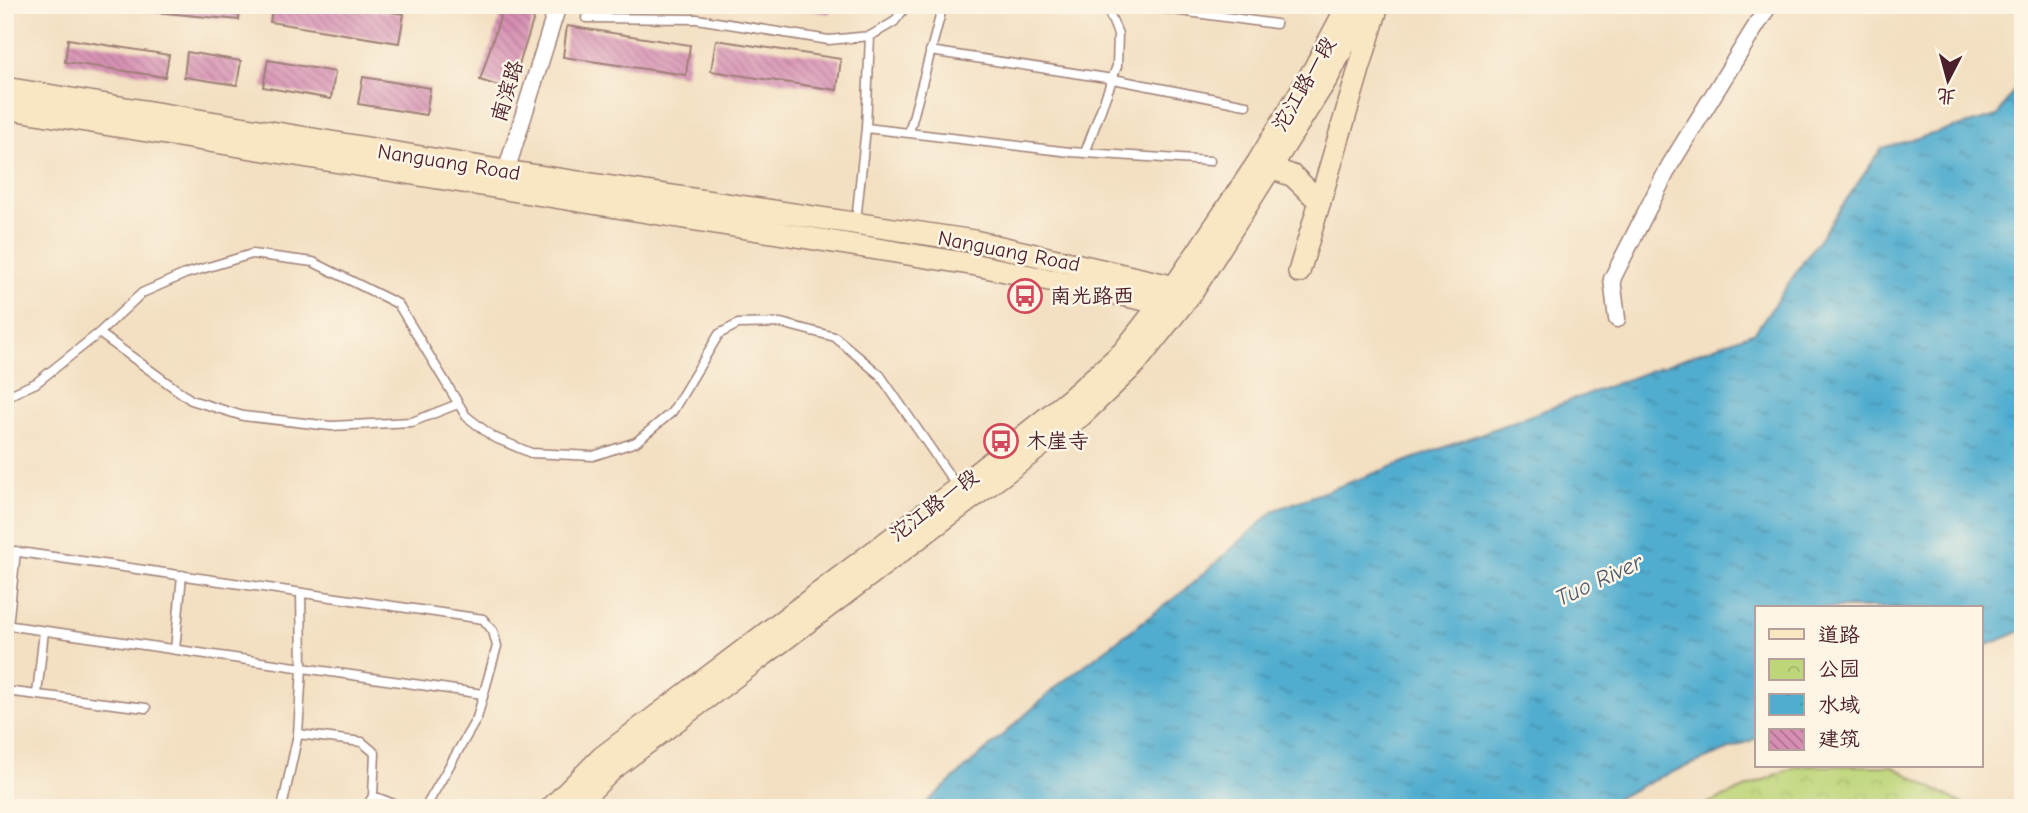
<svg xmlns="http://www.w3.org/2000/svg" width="2028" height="813" font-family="'Comic Neue','LXGW WenKai TC',sans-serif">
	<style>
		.park { fill: url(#park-crowns); stroke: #847a52; stroke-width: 2 }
		.water { fill: url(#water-ripples); stroke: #4e667d; stroke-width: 2 }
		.building { fill: url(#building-back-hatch) }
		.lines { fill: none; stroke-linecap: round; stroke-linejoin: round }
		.lane-casing { stroke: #9e7f76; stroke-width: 11 }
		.street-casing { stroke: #9e7f76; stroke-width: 19 }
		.secondary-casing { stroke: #9e7f76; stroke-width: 24 }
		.lane { stroke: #fff; stroke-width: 8 }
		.street { stroke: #fff; stroke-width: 16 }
		.secondary { stroke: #f9e7c3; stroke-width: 21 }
		.labels { text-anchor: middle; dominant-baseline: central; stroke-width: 5; stroke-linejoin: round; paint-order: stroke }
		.street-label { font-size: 21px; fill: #4a1f2b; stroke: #fcf5e5 }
		.poi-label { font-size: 21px; fill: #4a1f2b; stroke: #fcf5e5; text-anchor: start }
		.water-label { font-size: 23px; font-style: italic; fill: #4d586d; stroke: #fcf5e5 }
	</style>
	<defs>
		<pattern id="park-crowns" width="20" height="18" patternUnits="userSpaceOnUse" patternTransform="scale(1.75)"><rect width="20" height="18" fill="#bed579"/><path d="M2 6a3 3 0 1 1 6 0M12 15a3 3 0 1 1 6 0" fill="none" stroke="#a5b669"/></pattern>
		<pattern id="water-ripples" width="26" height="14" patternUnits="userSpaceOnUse" patternTransform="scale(1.75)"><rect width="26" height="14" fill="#51adcf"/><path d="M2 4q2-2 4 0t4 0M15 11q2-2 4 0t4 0" fill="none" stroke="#458ca8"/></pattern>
		<pattern id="building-back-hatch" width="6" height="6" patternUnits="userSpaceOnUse" patternTransform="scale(1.75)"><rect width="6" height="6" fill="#d68eb2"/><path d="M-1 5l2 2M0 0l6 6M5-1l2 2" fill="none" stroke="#b07391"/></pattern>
	</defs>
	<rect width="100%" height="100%" fill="#fcf5e5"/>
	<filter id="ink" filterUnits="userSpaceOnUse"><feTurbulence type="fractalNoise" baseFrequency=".0143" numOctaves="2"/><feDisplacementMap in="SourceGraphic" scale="14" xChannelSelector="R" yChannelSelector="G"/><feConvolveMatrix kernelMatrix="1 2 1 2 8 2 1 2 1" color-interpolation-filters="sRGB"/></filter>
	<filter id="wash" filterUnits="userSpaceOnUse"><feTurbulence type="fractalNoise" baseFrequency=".00686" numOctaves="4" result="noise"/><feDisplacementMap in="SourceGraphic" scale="28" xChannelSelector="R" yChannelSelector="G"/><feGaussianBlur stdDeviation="1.57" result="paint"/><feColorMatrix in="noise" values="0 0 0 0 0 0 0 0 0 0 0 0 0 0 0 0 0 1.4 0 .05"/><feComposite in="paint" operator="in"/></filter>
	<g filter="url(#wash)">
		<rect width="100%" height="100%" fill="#f3dfc1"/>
		<path class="park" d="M1797 766H1892L1966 806 1697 808Z"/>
		<path class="water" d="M2023 77V630L1981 648V608H1757V738L1653 780 1598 808H921L1061 683 1185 590 1275 510 1755 332 1882 148 1997 116Z"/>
		<g id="blocks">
			<path class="building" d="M134 5H240L239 20 134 10Z
				M273 5H350L404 14 399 43 270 22Z
				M504 5H538L511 90 480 80Z
				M783 5H831L829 14Z
				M567 26 690 45 686 75 563 57Z
				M68 39 169 55 165 77 65 62Z
				M716 40 841 59 837 90 711 71Z
				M187 52 241 61 237 85 184 77Z
				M268 60 335 72 331 99 263 87Z
				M363 77 430 88 426 115 358 104Z"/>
		</g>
	</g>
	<g filter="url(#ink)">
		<use href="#blocks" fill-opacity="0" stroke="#9e7f76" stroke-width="2"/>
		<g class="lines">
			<g class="lane-casing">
				<path id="lane" d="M1137 5 1276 24
					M586 18 697 19 829 40 870 36 894 22 907 5
					M930 51 1113 79 1246 105
					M866 128 1070 152 1210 161
					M909 133 943 5
					M1085 153 1117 66 1118 34 1106 5
					M856 221 866 128 870 36
					M99 333 191 400 243 416 331 426 412 422 458 404
					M5 397 36 383 99 333 142 293 185 274 252 254 313 262 398 304 466 416 493 437 531 453 593 456 636 442 672 412 719 334 738 324 781 323 835 337 880 375 958 488
					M5 550 483 619 493 631 497 646 477 718 425 808
					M5 625 483 694
					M8 626 16 551
					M175 650 182 575
					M5 691 146 708
					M37 694 44 631
					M298 734 362 742 375 753 373 796 366 808
					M373 796 404 808
					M282 808 298 734 302 668 301 593"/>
			</g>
			<g class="street-casing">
				<path id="street" d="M503 181 558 5
					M1617 319 1612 279 1670 165 1769 5"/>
			</g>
			<g class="secondary-casing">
				<path id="secondary" d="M5 88 505 171 974 241 1193 291
					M5 108 976 265 1160 303 1193 291
					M1271 168 1293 176 1320 202
					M1299 272 1378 5
					M551 808 602 757 958 488 1069 400 1123 352 1176 284 1258 162 1314 69 1348 5
					M573 808 614 768 1082 415 1136 363 1193 291 1328 77 1365 5"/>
			</g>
			<use href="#lane" class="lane"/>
			<use href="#street" class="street"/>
			<use href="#secondary" class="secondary"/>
		</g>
	</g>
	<defs>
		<g id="bus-ring" transform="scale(1.75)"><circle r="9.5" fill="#fcf5e5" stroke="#d1495b" stroke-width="1.5"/><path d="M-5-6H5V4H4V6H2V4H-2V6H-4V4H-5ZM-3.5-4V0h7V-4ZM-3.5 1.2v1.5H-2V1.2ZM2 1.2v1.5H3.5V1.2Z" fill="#d1495b"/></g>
	</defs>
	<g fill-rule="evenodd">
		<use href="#bus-ring" x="1025" y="296"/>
		<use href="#bus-ring" x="1001" y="441"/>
	</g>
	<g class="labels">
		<g class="street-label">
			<text transform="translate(1304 84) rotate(-60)">沱江路一段</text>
			<text transform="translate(507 91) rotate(-73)">南滨路</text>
			<text transform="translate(449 162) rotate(9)">Nanguang Road</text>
			<text transform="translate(1009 251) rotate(11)">Nanguang Road</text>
			<text transform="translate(934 505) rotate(-37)">沱江路一段</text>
		</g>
		<g class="poi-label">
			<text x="1050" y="296">南光路西</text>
			<text x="1026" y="441">木崖寺</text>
		</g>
		<g class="water-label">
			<text transform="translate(1599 580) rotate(-25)">Tuo River</text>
		</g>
	</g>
	<rect width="2028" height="813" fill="none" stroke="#fcf5e5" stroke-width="28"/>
	<rect x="1755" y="606" width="228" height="161" fill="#fcf5e5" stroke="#b59f9b" stroke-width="2"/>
	<rect x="1769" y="629" width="35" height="10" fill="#f9e7c3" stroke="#b59f9b" stroke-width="2"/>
	<text x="1818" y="642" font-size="21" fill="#4a1f2b">道路</text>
	<rect x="1769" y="659" width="35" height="21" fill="url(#park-crowns)" stroke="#b59f9b" stroke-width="2"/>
	<text x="1818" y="676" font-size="21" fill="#4a1f2b">公园</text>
	<rect x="1769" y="694" width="35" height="21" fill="url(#water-ripples)" stroke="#b59f9b" stroke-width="2"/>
	<text x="1818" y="712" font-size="21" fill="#4a1f2b">水域</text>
	<rect x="1769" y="729" width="35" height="21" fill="url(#building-back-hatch)" stroke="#b59f9b" stroke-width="2"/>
	<text x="1818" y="746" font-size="21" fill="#4a1f2b">建筑</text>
	<g transform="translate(1948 80) rotate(186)" stroke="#fcf5e5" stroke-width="5" paint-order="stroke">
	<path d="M0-5L12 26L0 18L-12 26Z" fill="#4a1f2b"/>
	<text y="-10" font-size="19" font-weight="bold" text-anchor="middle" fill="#4a1f2b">北</text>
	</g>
</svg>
